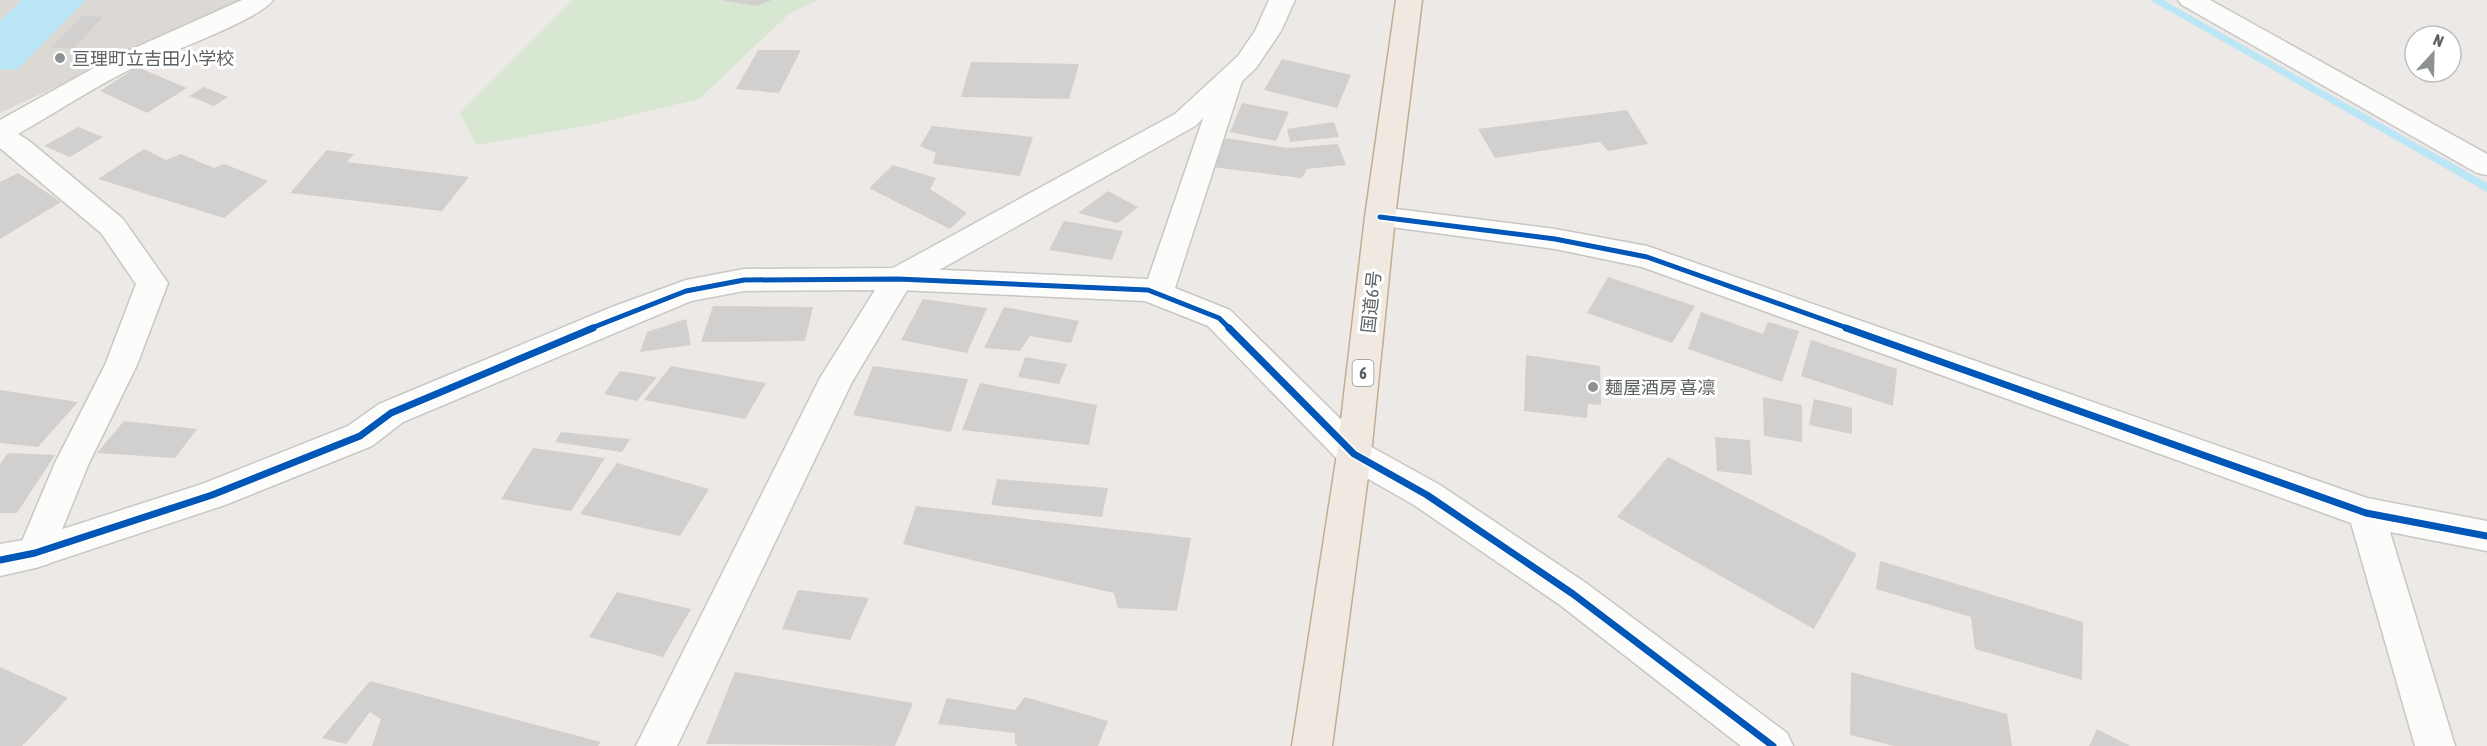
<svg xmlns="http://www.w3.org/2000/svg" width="2487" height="746" font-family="'Asap Condensed','Noto Sans JP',sans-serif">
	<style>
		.education { fill: #dcd9d4 }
		.green { fill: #d8e7d2 }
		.water { fill: #bbe6f5 }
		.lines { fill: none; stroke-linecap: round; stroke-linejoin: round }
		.stream { fill: #bbe6f5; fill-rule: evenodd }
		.building { fill: #d2d0cf }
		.street-casing { stroke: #c8c7c6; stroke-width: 3 }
		.secondary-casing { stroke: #c8c8c8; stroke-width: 3 }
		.highway-casing { stroke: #c3ac94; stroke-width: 3 }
		.street { fill: #fcfcfb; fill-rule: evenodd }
		.secondary { fill: #fcfcfb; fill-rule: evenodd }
		.highway { fill: #efe9e2; fill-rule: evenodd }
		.cycleway-far1-casing { stroke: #fff; stroke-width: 8 }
		.cycleway-casing { stroke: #fff; stroke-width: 10 }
		.cycleway-far1 { stroke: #0057b8; stroke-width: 5 }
		.cycleway { stroke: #0057b8; stroke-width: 7 }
		.poi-dot { fill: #8e9192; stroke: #fff; stroke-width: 2 }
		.labels { text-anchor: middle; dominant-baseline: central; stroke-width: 6; stroke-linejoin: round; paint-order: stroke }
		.shield { fill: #fff; stroke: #8d9092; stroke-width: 1.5 }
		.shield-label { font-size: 16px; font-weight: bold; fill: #5c6164 }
		.poi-label { font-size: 18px; fill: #5c6164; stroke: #fff; text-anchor: start }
		.street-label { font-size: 18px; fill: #5c6164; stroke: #fff }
	</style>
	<rect width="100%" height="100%" fill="#ece9e6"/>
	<path class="education" d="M0 0H243L0 113Z"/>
	<path class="green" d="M573 0H818L789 14 699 99 590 125 476 145 460 113Z"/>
	<path class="water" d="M22 0H86L17 70 0 69V21Z"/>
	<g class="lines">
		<path class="stream" d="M2150 0H2163L2487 183V192Z"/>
	</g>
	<path class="building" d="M720 0H772L756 6Z
		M82 16 103 17 74 48H50Z
		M758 50H801L779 93 736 89Z
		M1282 59 1351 75 1337 108 1264 90Z
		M971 62 1079 64 1069 99 961 97Z
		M137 67 187 88 147 113 100 91Z
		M204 87 228 97 214 106 189 96Z
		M1242 103 1289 112 1276 141 1230 132Z
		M1627 110 1648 144 1608 151 1600 142 1495 158 1478 129Z
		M1334 122 1339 137 1290 142 1287 129Z
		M932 126 1033 137 1020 176 933 164 936 153 920 146Z
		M78 127 103 137 70 157 44 146Z
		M1225 138 1288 148 1338 144 1346 165 1307 169 1302 178 1211 167Z
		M144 149 166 160 181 154 214 168 224 164 268 181 224 218 98 179Z
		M327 150 354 154 347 162 469 177 442 211 290 193Z
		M893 165 936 178 930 189 967 213 950 229 869 188Z
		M18 173 61 202 0 239V182Z
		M1108 191 1138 207 1118 223 1078 213Z
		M1064 221 1123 231 1112 260 1049 250Z
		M1608 277 1695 306 1672 343 1587 313Z
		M923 299 987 308 967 353 901 340Z
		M713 306 813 307 805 341 701 342Z
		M1004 307 1079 321 1071 343 1030 336 1020 351 984 348Z
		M1701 312 1763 334 1768 322 1799 331 1782 382 1688 349Z
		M686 319 691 345 640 352 647 332Z
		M1811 340 1897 369 1893 406 1801 376Z
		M1526 355 1600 366 1601 405 1588 404 1587 418 1524 411Z
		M1025 357 1067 364 1059 384 1018 377Z
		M671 366 766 383 745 419 644 400Z
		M873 366 968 379 951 432 853 415Z
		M620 371 657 377 637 401 604 394Z
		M980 383 1097 405 1089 445 962 430Z
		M0 390 78 402 38 447 0 443Z
		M1763 397 1802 405V442L1764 436Z
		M1814 399 1852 408V434L1809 425Z
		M124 421 197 429 175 458 97 453Z
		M561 432 630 439 622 452 555 442Z
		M1715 437 1750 440 1752 475 1717 471Z
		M533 448 605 458 571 511 501 499Z
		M8 453 55 455 17 513H0V464Z
		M1668 457 1857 554 1814 629 1617 517Z
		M617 463 709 489 680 536 580 514Z
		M997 479 1108 488 1102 517 991 505Z
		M916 506 1191 538 1177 611 1118 608 1114 593 903 544Z
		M1880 561 2083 622 2082 680 1975 649 1971 617 1876 589Z
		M798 590 869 598 850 640 782 629Z
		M617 592 691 609 663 657 589 637Z
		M0 667 68 698 22 746H0Z
		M735 672 913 703 895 746 706 744Z
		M1851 672 2007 714 2012 746H1894L1850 735Z
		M370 681 601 742 598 746H372L381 719 370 712 346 744 322 738Z
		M1025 697 1108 721 1098 746H1018L1015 744V733L938 724 947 698 1015 710Z
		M2097 729 2130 746H2089Z"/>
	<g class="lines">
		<g class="street-casing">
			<path id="street" d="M242 0H273C258 21 158 56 129 70 91 89 55 113 18 134L28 140 123 219 168 283 137 365 89 463 48 564 35 568 22 564 17 553 55 463 105 365 136 284 101 233 0 148V120L110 59Z
				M2178 0H2210L2487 154V175L2477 173 2182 5Z
				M1230 70 1239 72 1243 78 1175 288 1230 310 1366 444 1440 485 1586 583 1787 733 1793 746H1741L1560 605 1414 505 1342 464 1208 326 1145 301 898 290 887 287 882 279 887 271 898 268 1148 279 1217 78 1221 72Z
				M1380 207 1555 229 1647 246 2367 498 2487 521V551L2390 532 2455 746H2415L2351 523 1642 267 1555 249 1369 224 1365 217 1369 210Z"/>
		</g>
		<g class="secondary-casing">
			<path id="secondary" d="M1269 0H1295L1281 31 1256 68 1195 126 909 287 852 382 677 746H636L820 378 875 290 744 291 691 301 403 422 372 446 225 505 35 568 0 576V544L35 538 202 484 348 426 379 404 612 307 686 280 744 269 893 268 1175 114 1238 56 1255 31Z"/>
		</g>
		<g class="highway-casing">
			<path id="highway" d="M1396 0H1422L1395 217 1371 454 1332 746H1292L1337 454 1365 217Z"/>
		</g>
		<use href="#street" class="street"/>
		<use href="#secondary" class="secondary"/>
		<use href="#highway" class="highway"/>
		<g class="cycleway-far1-casing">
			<path id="cycleway-far1" d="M1380 217 1555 239 1647 257 1850 329
				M589 329 686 291 744 280 898 279 1148 290 1219 318 1230 329"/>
		</g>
		<g class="cycleway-casing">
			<path id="cycleway" d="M1229 328 1354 454 1427 495 1573 594 1773 746
				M1846 328 2366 513 2487 536
				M0 560 35 553 212 495 360 436 391 413 593 328"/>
		</g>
		<use href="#cycleway-far1" class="cycleway-far1"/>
		<use href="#cycleway" class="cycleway"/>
	</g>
	<g class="poi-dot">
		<circle cx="60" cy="58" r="6"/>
		<circle cx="1593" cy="387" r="6"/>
	</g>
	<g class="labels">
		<rect class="shield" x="1352.5" y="360" width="21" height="26" rx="4.5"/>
		<g class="shield-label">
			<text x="1363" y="373">6</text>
		</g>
		<g class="poi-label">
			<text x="72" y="58">亘理町立吉田小学校</text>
			<text x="1605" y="387">麺屋酒房 喜凛</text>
		</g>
		<g class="street-label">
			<text transform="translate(1371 302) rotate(-84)">国道6号</text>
		</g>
	</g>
	<g transform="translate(2433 54) rotate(22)"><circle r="28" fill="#ffffff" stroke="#bec0c1" stroke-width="1.5"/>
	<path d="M0-4.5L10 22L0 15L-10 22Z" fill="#8e9192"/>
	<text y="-9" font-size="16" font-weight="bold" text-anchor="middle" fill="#5c6164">N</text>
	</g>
</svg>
